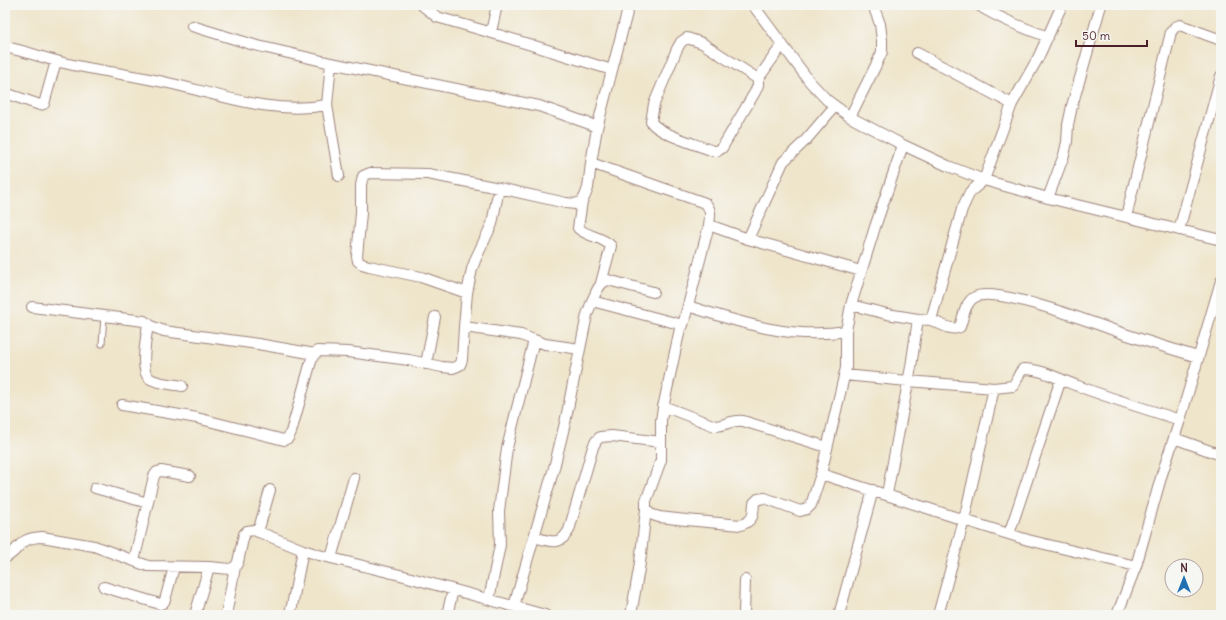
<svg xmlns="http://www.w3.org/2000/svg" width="1226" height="620" font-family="Delius,sans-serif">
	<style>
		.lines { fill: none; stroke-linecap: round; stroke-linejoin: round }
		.lane-casing { stroke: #9c827b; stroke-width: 7 }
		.street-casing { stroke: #9c827b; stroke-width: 12 }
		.lane { stroke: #fff; stroke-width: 5 }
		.street { stroke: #fff; stroke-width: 10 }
	</style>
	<rect width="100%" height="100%" fill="#f6f6f2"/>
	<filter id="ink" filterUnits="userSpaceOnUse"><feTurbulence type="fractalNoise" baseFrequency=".025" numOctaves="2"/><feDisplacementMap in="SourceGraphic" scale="8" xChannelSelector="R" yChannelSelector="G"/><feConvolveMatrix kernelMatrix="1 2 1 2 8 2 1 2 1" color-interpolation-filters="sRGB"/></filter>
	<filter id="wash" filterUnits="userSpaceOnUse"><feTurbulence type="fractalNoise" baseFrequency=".012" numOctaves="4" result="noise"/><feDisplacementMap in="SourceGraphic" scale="16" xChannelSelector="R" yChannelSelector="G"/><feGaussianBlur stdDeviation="0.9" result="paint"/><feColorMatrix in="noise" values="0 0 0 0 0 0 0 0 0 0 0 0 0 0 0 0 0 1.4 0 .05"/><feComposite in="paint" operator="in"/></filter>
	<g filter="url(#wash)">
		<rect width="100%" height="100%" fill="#efe5cb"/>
	</g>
	<g filter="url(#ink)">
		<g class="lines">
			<g class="lane-casing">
				<path id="lane" d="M102 344 104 316"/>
			</g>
			<g class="street-casing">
				<path id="street" d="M422 5 437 17 444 19 499 35 612 70
					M753 5 810 82 827 100 850 117 903 145 948 166 984 180 1048 198 1221 240
					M978 5C1000 19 1024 28 1048 37
					M192 26 254 45 331 63
					M491 32 497 5
					M5 47C25 51 44 58 64 63 98 71 134 75 168 83 222 95 271 115 327 105L331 63 539 106 590 124 597 128 591 163 705 203C712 209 710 217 709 225L683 325 592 301 587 315 580 349 545 344 534 340 507 448 499 511 500 545 489 599
					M917 53 1012 104
					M758 79 702 43 687 38 681 42 677 49 654 104 651 122C661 135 696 144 713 151H717L722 148 755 92 758 85V79L782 45
					M5 93 40 105 44 104 56 61
					M327 105 339 176
					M850 117 876 65 882 52V40L880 24 873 5
					M597 128 629 5
					M591 163 588 188 585 196 582 201 578 228C587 237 602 236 611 246L601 283
					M499 188 492 224 476 258 472 269 467 293 421 277 369 266 362 264 358 261 357 256 361 213V185L363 176 370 173 428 174 499 188 566 203 576 204 582 201
					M1048 198 1064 155 1067 142 1068 125 1072 106 1101 5
					M1126 217 1171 32 1175 27 1180 25 1221 40
					M709 225 748 239 861 271
					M1179 230 1221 76
					M748 239 783 162 805 141 835 106
					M592 301C596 293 599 282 608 280L653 292
					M851 305 887 314 918 319
					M688 306C738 322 792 340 846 331
					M32 307 144 321 153 327 164 331 258 344 315 354
					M931 320C939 323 952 332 960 327 963 318 965 302 975 297 996 286 1094 323 1119 332 1145 341 1172 349 1198 357
					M148 323C147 335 139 370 149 378 157 384 173 384 182 386
					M681 324 663 408 661 420V460L646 501V509L650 514 659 517 686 520 741 525C754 520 753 515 754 503L758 499 765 498 800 511 807 509 811 505 821 474 846 368V331L851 305 875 227 903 145
					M464 327 467 293
					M426 364 435 317
					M844 375 908 381 994 388 1013 386C1018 380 1017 375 1023 369 1043 369 1060 380 1078 386 1112 399 1146 409 1180 420
					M122 405 197 418 284 440 288 438 291 432 312 358 317 351 348 352 409 360 442 367 453 368 460 365 462 360 464 327 521 335 534 340
					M663 406 715 426C725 426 733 419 743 421L827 447
					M1174 438 1221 455
					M821 474 964 520 994 388
					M95 488 148 503
					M887 494 911 367 918 319 931 320 962 209 970 192 984 180 1012 104 1038 58 1062 5
					M258 532 270 490
					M1009 534 1061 379
					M534 537C549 541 560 547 569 530L593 447 596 441 600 437 612 436 661 442
					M5 558C22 549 17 538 42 537L94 546 148 566 209 567 230 569 235 567 238 562 244 534 247 531 254 530 303 550 319 555 404 576 545 615
					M331 558 354 478
					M134 561 154 476 157 472 161 471 190 476
					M104 587 160 604 163 603 165 600 174 567
					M514 606 554 468 565 423 580 349
					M195 615 209 567
					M226 615 235 567
					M289 615 292 606 303 550
					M447 615 453 590
					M631 615 640 563 646 509
					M744 615 745 580
					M839 615 873 490
					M938 615 964 520 1028 540 1136 566
					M1117 615 1136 566 1162 474 1180 420 1221 281"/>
			</g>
			<use href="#lane" class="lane"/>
			<use href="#street" class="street"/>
		</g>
	</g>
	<rect width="1226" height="620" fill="none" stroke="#f6f6f2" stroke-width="20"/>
	<g transform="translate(1184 578)"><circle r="19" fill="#f6f6f2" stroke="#b1a0a2"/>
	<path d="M0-3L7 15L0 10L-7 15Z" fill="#1f6fb2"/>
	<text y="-6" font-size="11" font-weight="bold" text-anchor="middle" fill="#4a1f2b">N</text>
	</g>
	<path d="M1076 40v6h71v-6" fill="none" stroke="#4a1f2b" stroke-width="2"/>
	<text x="1082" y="40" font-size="12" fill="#4a1f2b" stroke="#f6f6f2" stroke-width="3" paint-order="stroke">50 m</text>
</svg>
